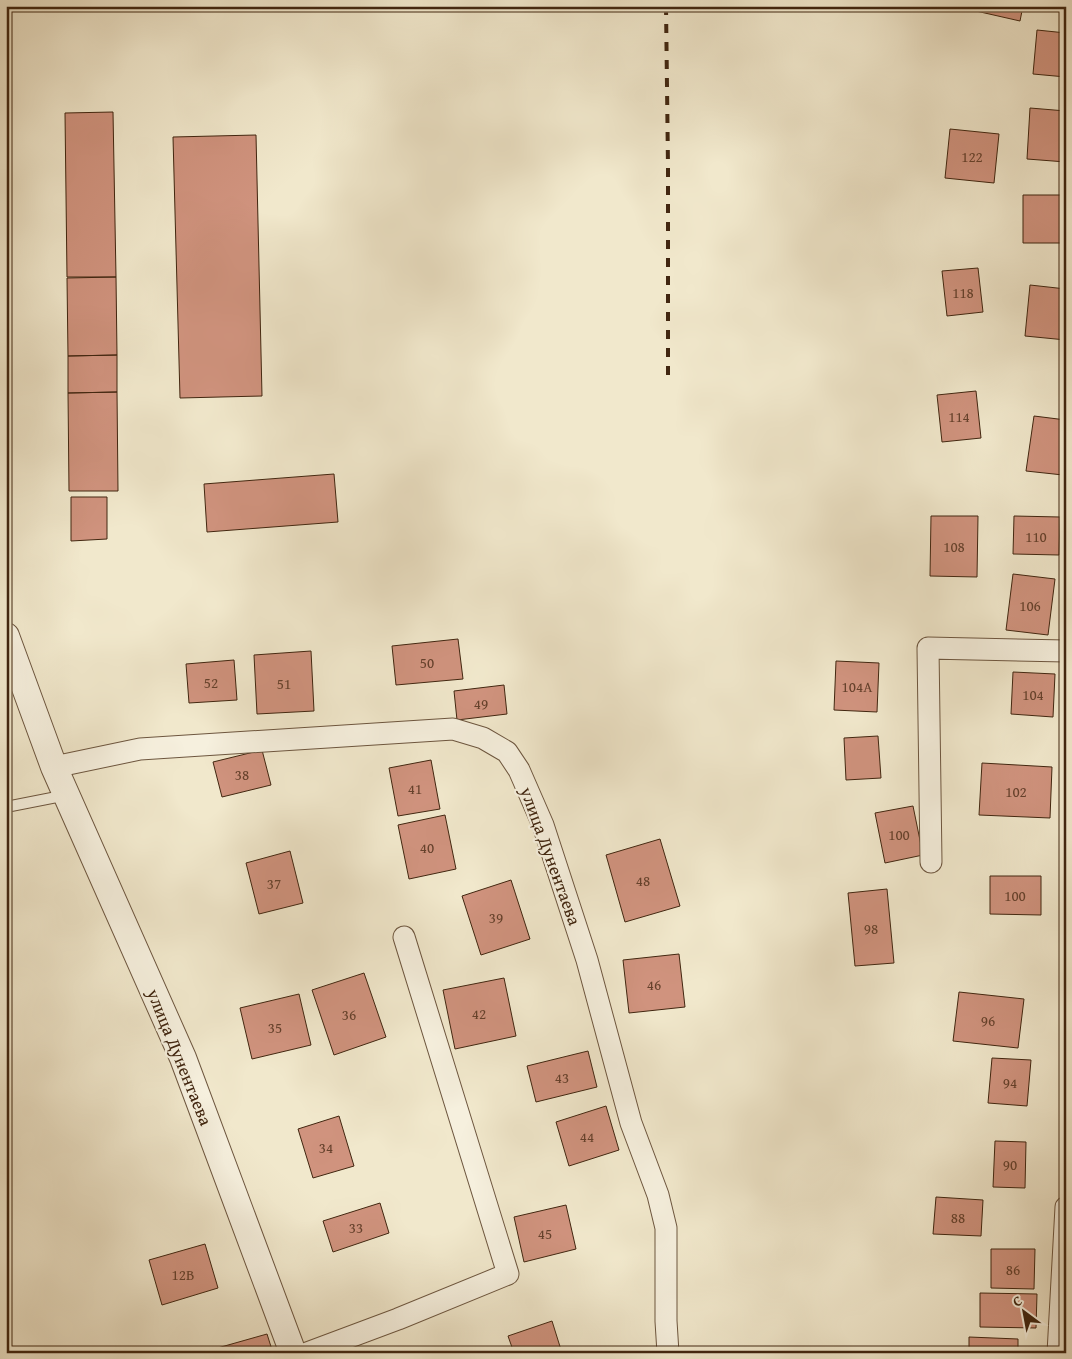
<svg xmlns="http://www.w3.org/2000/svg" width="1072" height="1359" font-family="'Gentium Book Plus',serif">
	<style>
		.building { fill: #d0937e; stroke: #412610 }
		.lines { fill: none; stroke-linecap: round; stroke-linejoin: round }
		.service-casing { stroke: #6d563f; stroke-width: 12 }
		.minor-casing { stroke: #6d563f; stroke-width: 23 }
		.tertiary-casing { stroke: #6d563f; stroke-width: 28 }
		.service { stroke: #f6f0de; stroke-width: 10 }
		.minor { stroke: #f6f0de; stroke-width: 21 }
		.tertiary { stroke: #f6f0de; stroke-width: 26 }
		.rail { stroke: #412610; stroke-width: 4; stroke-dasharray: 9 9; stroke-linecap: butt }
		.labels { text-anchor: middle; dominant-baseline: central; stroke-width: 4.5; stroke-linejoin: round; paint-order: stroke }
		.number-label { font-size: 15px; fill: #65412c }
		.street-label { font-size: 18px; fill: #412610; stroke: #f6f0de }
	</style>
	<rect width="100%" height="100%" fill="#f1e8cc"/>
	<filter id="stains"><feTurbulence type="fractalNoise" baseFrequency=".004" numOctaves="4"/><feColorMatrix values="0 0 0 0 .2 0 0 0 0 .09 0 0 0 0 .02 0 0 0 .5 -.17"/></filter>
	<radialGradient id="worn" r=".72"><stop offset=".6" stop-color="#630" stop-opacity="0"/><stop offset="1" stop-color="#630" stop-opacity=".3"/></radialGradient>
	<path class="building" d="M977 6H1023L1020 21 976 11Z
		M1037 30 1066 33V77L1033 74Z
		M1030 108 1066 111V162L1027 159Z
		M113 112 116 277H67L65 113Z
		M950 129 999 134 994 183 945 178Z
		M256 135 262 396 180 398 173 137Z
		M1023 195H1066V243H1023Z
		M978 268 983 312 947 316 942 271Z
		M116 277 117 355 68 356 67 278Z
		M1030 285 1066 289V340L1025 336Z
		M117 355V392L68 393V356Z
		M976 391 981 438 942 442 937 395Z
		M117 392 118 491H69L68 393Z
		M1034 416 1066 420V454L1063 475 1026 471Z
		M334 474 338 522 207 532 204 484Z
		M71 497H107V539L71 541Z
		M931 516H978L977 577 930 576Z
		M1014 516 1060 517 1059 555 1013 554Z
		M1013 574 1055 579 1048 635 1006 630Z
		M458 639 463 679 396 685 392 646Z
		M311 651 314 711 257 714 254 655Z
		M234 660 237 700 189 703 186 664Z
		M836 661 879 663 877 712 834 710Z
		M1013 672 1055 674 1053 717 1011 714Z
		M504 685 507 714 457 720 454 691Z
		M878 736 881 778 846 780 844 738Z
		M262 750 271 785 222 797 213 762Z
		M431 760 440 809 398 816 389 768Z
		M982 763 1052 767 1050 818 979 815Z
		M913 806 923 855 885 863 875 813Z
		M445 815 456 869 409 879 398 825Z
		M660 839 680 906 625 922 606 855Z
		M290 851 303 903 259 914 246 863Z
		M990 876H1041V915L990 914Z
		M511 880 530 939 481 955 462 896Z
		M887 889 894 963 855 966 848 893Z
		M679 954 685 1007 629 1013 623 960Z
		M364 973 386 1037 334 1055 312 990Z
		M504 978 516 1036 455 1049 443 990Z
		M959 992 1024 999 1018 1048 953 1041Z
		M299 994 311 1045 252 1059 240 1008Z
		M588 1051 597 1087 536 1102 527 1066Z
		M992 1058 1031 1060 1027 1106 988 1103Z
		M606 1106 619 1150 569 1166 556 1122Z
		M339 1116 354 1166 313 1178 298 1129Z
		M995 1141 1026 1142 1025 1188 993 1187Z
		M936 1197 983 1200 981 1236 933 1234Z
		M380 1203 389 1233 333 1252 323 1221Z
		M566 1205 576 1249 524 1262 514 1217Z
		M205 1244 218 1288 162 1305 149 1260Z
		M991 1249H1035L1034 1289 991 1288Z
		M980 1293 1037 1294 1036 1328 980 1327Z
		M552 1321 562 1353H514L508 1336Z
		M267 1334 273 1353H215L214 1349Z
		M969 1337 1018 1339V1353H969Z"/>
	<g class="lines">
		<g class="service-casing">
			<path id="service" d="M6 807 67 795"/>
		</g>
		<g class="minor-casing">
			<path id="minor" d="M54 767 140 749 453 729 483 738 507 752 519 770 543 825 587 960 631 1123 658 1195 666 1228V1321L668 1353
				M931 862 928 648 1066 651
				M307 1353 398 1319 508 1274 404 937
				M1058 1353 1066 1207"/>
		</g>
		<g class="tertiary-casing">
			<path id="tertiary" d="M6 636 54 767 183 1058 293 1353"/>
		</g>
		<use href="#service" class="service"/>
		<use href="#minor" class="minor"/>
		<use href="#tertiary" class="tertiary"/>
		<path class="rail" d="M666 6 668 167V377"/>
	</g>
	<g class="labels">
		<g class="number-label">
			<text x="972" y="156">122</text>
			<text x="963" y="292">118</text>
			<text x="959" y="416">114</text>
			<text x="1036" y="536">110</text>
			<text x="954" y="546">108</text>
			<text x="1030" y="605">106</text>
			<text x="427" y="662">50</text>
			<text x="211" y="682">52</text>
			<text x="284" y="683">51</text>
			<text x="857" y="686">104А</text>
			<text x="1033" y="694">104</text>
			<text x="481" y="703">49</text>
			<text x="242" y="774">38</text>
			<text x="415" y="788">41</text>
			<text x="1016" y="791">102</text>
			<text x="899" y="834">100</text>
			<text x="427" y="847">40</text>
			<text x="643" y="880">48</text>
			<text x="274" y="883">37</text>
			<text x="1015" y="895">100</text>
			<text x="496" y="917">39</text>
			<text x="871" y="928">98</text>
			<text x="654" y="984">46</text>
			<text x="479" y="1013">42</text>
			<text x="349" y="1014">36</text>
			<text x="988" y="1020">96</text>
			<text x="275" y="1027">35</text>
			<text x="562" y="1077">43</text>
			<text x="1010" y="1082">94</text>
			<text x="587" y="1136">44</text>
			<text x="326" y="1147">34</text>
			<text x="1010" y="1164">90</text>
			<text x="958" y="1217">88</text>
			<text x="356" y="1227">33</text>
			<text x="545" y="1233">45</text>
			<text x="1013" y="1269">86</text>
			<text x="183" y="1274">12В</text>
		</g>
		<g class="street-label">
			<text transform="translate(551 856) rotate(70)">улица Дунентаева</text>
			<text transform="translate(180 1057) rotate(68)">улица Дунентаева</text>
		</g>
	</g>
	<rect width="1072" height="1359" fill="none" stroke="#f1e8cc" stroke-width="25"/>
	<rect x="8" y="8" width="1057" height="1344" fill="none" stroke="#412610" stroke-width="2.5"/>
	<rect x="12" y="12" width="1047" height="1334" fill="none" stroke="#412610"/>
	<g transform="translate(1024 1312) rotate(328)" stroke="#f6f0de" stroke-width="4" paint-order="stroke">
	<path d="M0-4L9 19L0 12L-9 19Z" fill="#412610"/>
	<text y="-8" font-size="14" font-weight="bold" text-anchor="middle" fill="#412610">С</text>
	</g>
	<rect width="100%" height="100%" filter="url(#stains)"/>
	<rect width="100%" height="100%" fill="url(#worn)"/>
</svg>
